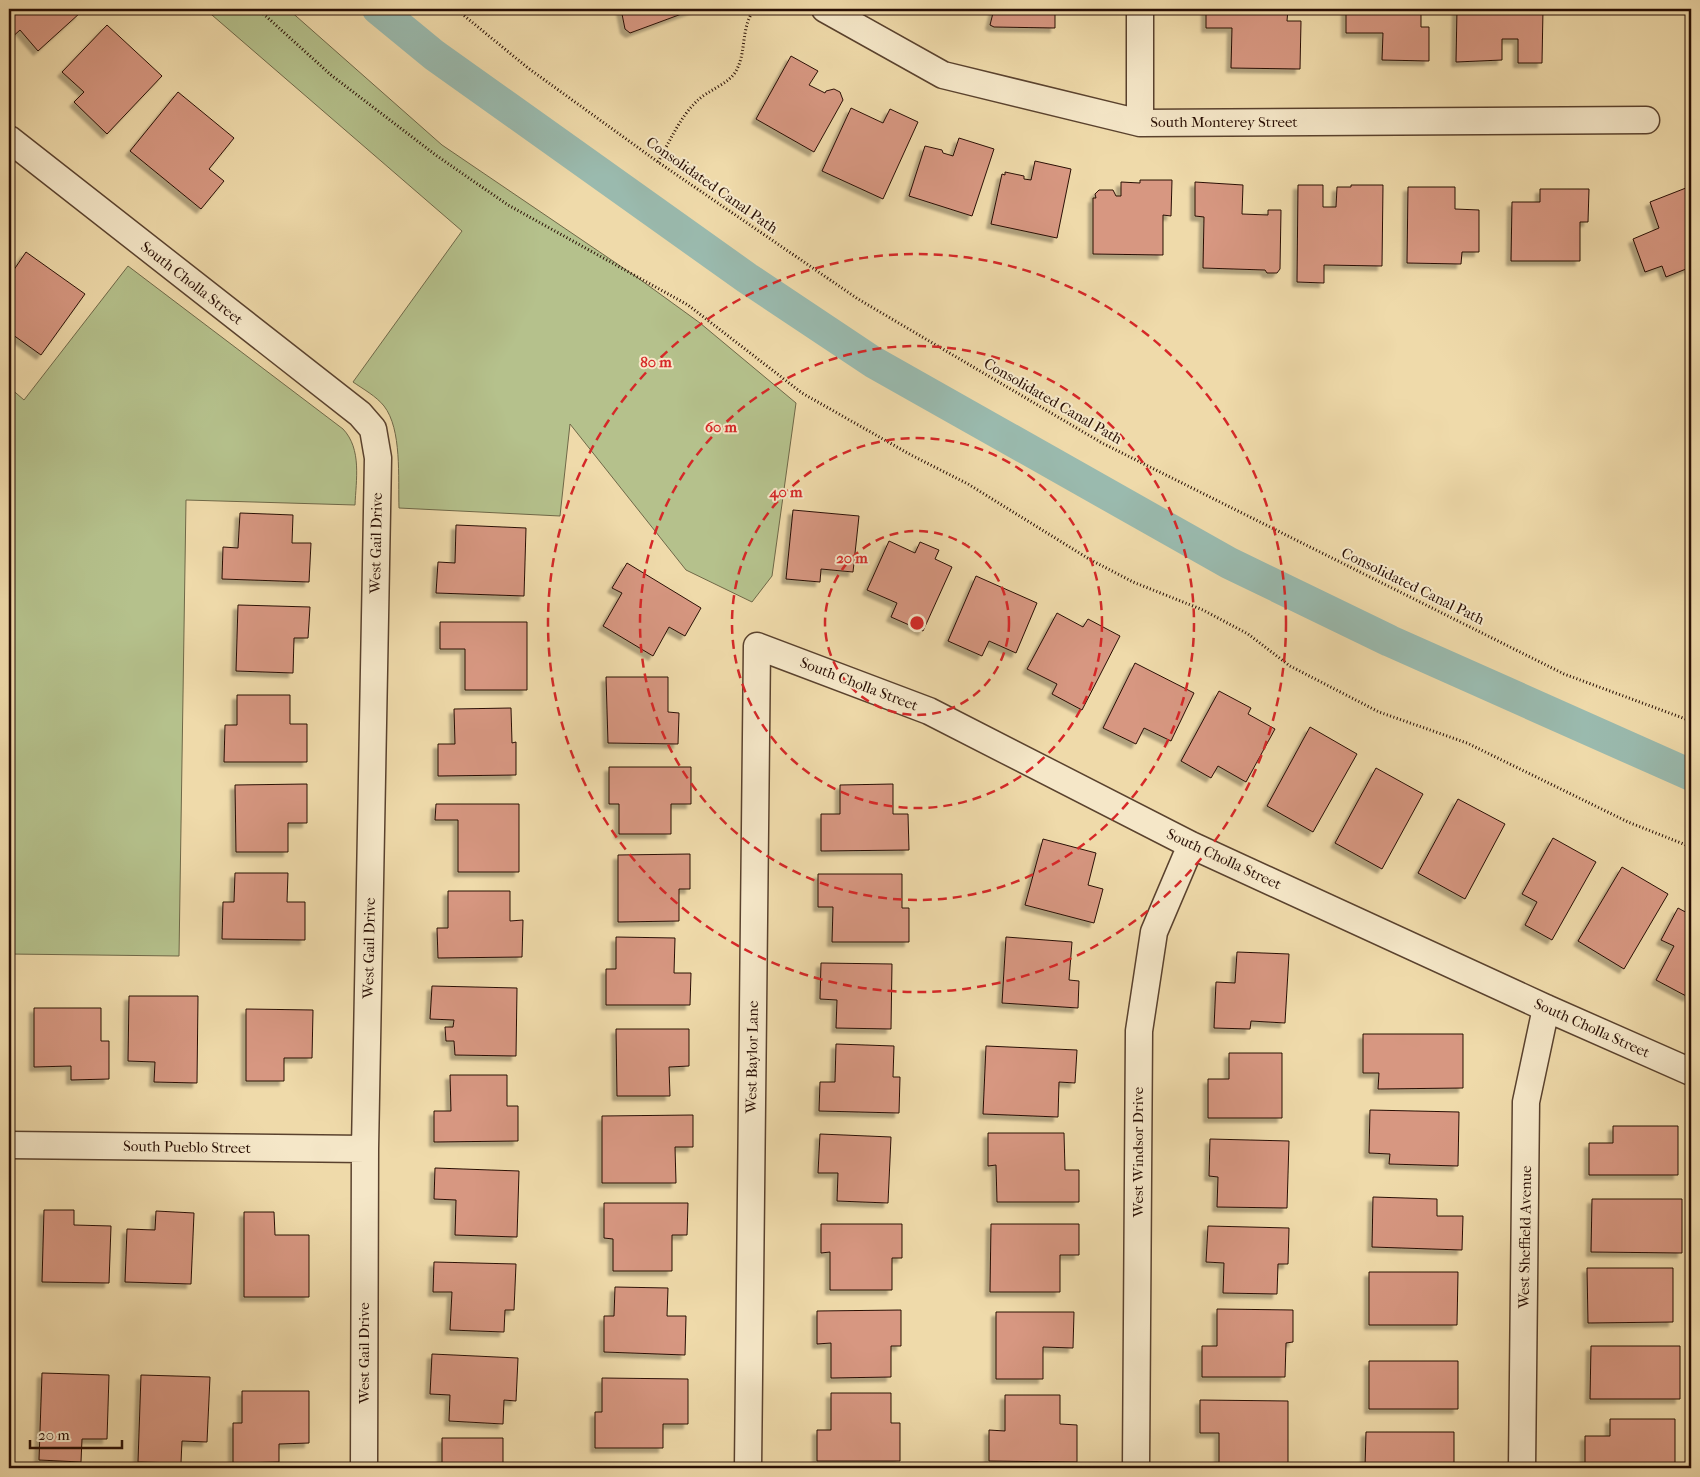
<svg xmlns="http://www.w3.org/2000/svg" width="1700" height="1477" font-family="'IM FELL French Canon',serif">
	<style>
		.green { fill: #b5c18c; stroke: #6f6848 }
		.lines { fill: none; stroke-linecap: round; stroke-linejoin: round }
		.canal { stroke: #9abaae; stroke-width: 32 }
		.building { fill: #d79781; stroke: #290f04; filter: url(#shadow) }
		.minor-casing { stroke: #5a422e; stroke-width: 29 }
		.path { stroke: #290f04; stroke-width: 3; stroke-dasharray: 1 2.5; stroke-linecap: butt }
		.minor { stroke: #f5e7c8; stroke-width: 26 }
		.ring { fill: none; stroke: #d62828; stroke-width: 2.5; stroke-dasharray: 9 6 }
		.labels { text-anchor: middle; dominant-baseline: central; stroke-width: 4; stroke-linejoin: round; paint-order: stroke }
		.street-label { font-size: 15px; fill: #290f04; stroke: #f5e7c8 }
		.centre { fill: #d62828; stroke: #f5e7c8; stroke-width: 2.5 }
		.ring-label { font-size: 15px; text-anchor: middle; font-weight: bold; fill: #d62828; stroke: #f5e7c8; stroke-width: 4; stroke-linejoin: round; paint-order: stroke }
	</style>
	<defs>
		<filter id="shadow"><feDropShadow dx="-4.5" dy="4.5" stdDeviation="1" flood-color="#0004"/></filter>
	</defs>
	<rect width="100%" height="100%" fill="#efdaaa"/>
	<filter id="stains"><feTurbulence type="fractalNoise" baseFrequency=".004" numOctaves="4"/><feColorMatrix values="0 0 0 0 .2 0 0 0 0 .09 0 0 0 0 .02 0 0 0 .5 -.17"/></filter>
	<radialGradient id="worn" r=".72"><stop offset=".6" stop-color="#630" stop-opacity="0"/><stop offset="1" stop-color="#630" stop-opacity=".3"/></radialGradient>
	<path class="green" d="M205 9H288L442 145 638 278 700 323 796 403 772 576 752 602 686 570 570 424 560 516 399 508C398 478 402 429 384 406 376 396 363 389 353 382L462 231Z
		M128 266 343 429C362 449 356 480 355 505L186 500 179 956 9 954V387L24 400Z"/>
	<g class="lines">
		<path class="canal" d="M378 9 434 55 747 278 873 362 1229 563 1390 641 1691 775"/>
	</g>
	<path class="building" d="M9 9H77L80 13 38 51 20 30 9 40Z
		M621 9H695L630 33 625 29Z
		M994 9H1047V14H1055V28L994 27 990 25Z
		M1206 9H1288L1287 21H1301L1300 69 1231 68 1232 28H1206Z
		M1346 9H1421V27H1429V61L1382 60 1383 33H1346Z
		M1457 9H1543L1542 63H1518V39H1502V60L1456 62Z
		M107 25 162 76 107 134 74 102 84 92 62 72Z
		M791 56 818 71 809 85 825 93 826 91 834 89 840 92 843 100 814 152 756 119Z
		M178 92 234 138 209 169 224 181 201 209 130 151Z
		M851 108 883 123 890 109 918 122 883 199 822 171Z
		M959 138 994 149 972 216 909 196 925 146 942 150 943 153 953 156Z
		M1035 161 1071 169 1057 238 991 224 1002 174 1005 175V172L1024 176V179L1031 180Z
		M1140 180H1172L1171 216 1163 215V255L1093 254V198H1096L1095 194 1099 190H1113L1116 196H1121V182L1140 183Z
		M1195 182 1243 185 1242 214 1268 215V210H1281L1280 269 1277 273H1267L1265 270 1203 268 1204 217 1195 216Z
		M1298 185H1323V207H1336L1337 187H1351V185H1383L1382 266 1324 265V283L1297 282Z
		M1691 186V267L1666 277 1662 266 1645 272 1633 239 1659 228 1650 202Z
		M1408 187H1455V209L1479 210V252H1462L1461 264 1407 263Z
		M1540 189H1589L1588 222H1580V261H1511L1512 202H1540Z
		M26 252 85 294 41 355 9 332V277Z
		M793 510 859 516 853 572 821 569 820 582 786 579Z
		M240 513 293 515 292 543H311L309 582 222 579 223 547 238 548Z
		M456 525 526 528 524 596 436 593 438 562 455 563Z
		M889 541 915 553 920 542 939 550 935 559 952 567 923 631 891 617 897 603 867 590Z
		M627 563 701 608 685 636 669 627 653 656 603 626 622 593 612 588Z
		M976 576 1037 603 1016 653 989 641 982 656 948 641Z
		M238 605 310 607 308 638H294L293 673 236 671Z
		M1057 613 1083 627 1088 619 1120 636 1082 710 1052 694 1057 684 1027 669Z
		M440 622H527V690H465V649H440Z
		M1135 663 1194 693 1171 741 1144 728 1136 744 1103 728Z
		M606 677H668V712L679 713 678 744 608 743Z
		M1219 691 1251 708 1248 714 1275 729 1246 782 1218 766 1211 778 1181 761Z
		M237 695H290V724H307V762H224L225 725H237Z
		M511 708 512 743 516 742V775L438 776V744H455L454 709Z
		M1310 727 1357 754 1313 832 1267 806Z
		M609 767H691V804H671V834H619V804H609Z
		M1376 768 1423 794 1382 869 1335 843Z
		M307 784V823H288V852H236L235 785Z
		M893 784V814H908L909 850 821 851V814H840V785Z
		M1458 799 1505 824 1465 899 1418 873Z
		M436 804H519V872H458V820H435Z
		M1553 838 1596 862 1552 940 1525 925 1537 902 1522 894Z
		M1043 839 1096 853 1088 885 1103 889 1094 923 1025 905Z
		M690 854V889H679V921L618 922V855Z
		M1622 867 1668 894 1624 969 1578 941Z
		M235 873H288L287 902H305V940L222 939 223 902H234Z
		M818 874H902V908H909V942H832L833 907H818Z
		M448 891H510V921L523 920 522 957 438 958 437 928H448Z
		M1678 908 1691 915V991L1688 997 1656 980 1674 946 1661 940Z
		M616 937 675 938 674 973H691L690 1005H606V969H616Z
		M1006 937 1072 942 1069 980 1079 981 1078 1008 1002 1003Z
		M1237 952 1289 954 1285 1023 1251 1021 1250 1029 1214 1028 1216 982 1235 983Z
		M821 963 892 964 891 1029 836 1028 837 1000 820 999Z
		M432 986 517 988 516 1056 455 1055 454 1041H446L445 1027H453L454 1020 430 1019Z
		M9 991H13V1066H9Z
		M129 996H198L197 1083 154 1082 155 1062 128 1061Z
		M34 1008H101V1041H109V1079L71 1080V1066L34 1067Z
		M246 1009 313 1010 312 1058H284V1081H246Z
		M616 1029H689V1066L669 1067 670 1096H617Z
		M1363 1034H1463V1088L1378 1089 1379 1073H1363Z
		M836 1044 894 1046 893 1077H900L899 1113 819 1111 820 1082H835Z
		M986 1046 1077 1050 1075 1083 1059 1082 1058 1117 983 1114Z
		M1229 1053H1282V1118H1208V1079H1229Z
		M450 1075H507V1106H518V1141L434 1142V1111H451Z
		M1370 1110 1459 1112 1458 1166 1389 1164 1390 1154 1369 1153Z
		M693 1115V1147H675L676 1183H602V1116Z
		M1613 1126H1678V1175H1589V1143H1613Z
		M988 1133H1064L1065 1170H1079V1202H997L996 1165 988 1166Z
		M820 1134 891 1137 888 1203 837 1201 838 1173H818Z
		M1210 1139 1289 1141 1287 1208 1217 1207 1218 1177 1209 1176Z
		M435 1168 519 1171 517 1237 455 1235 456 1200 434 1199Z
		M1373 1197 1437 1199V1216H1463L1462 1250 1372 1247Z
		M1592 1199H1682V1253L1591 1252Z
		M604 1203H688L687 1235H672V1271H613V1239L604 1238Z
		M44 1210H74V1225L111 1226 109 1283 42 1282Z
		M156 1211 194 1213 191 1284 125 1282 127 1229 155 1230Z
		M244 1212H274L275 1235H309V1297H244Z
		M821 1224H902V1258H892V1290H830V1252L821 1253Z
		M991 1224H1079V1255H1060V1292H990Z
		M1208 1226 1289 1228 1288 1264H1278L1277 1294 1223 1293 1224 1263 1206 1262Z
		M9 1228 11 1229 9 1289Z
		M434 1262 516 1264 514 1310H505L504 1332 450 1330 452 1292H433Z
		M1587 1268H1673V1322L1588 1323Z
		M1369 1272H1458L1457 1325H1369Z
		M615 1287 668 1288 667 1316H686L685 1355 604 1352V1316H614Z
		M1217 1309 1293 1310V1342L1286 1343 1285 1377H1202V1346H1217Z
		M901 1310V1346H891V1377L831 1378V1343L817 1344V1311Z
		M996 1312H1074L1073 1348 1043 1347V1379H996Z
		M1591 1346H1680V1399H1590Z
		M432 1354 518 1358 516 1401 504 1400 503 1424 449 1421 450 1395 430 1394Z
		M1369 1361H1458V1409H1369Z
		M42 1373 109 1375 107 1439H82L81 1462 39 1460Z
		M141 1375 210 1377 207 1442 182 1441 181 1463 138 1462Z
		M602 1378 688 1379V1424H663V1448H595V1412H602Z
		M242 1391H309V1443L279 1444V1462L233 1463V1423H242Z
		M831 1393H891V1423H900V1461H817V1430H831Z
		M1005 1395H1060V1424L1077 1425V1462L989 1461V1430L1005 1431Z
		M1200 1400 1288 1401V1468H1219V1433H1200Z
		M1610 1419H1675V1468H1585V1436H1610Z
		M1366 1432H1454V1468H1365Z
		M442 1438H503V1468H442Z
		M600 1464 684 1465V1468H600Z"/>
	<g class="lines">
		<g class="minor-casing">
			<path id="minor" d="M825 9 943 75 1140 123 1646 120
				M1140 123V9
				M9 139 360 414 373 429 378 458 365 1149 364 1468
				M9 1145 365 1149
				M748 1468 757 646 929 711 1191 845 1546 1008 1691 1072
				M1136 1468 1139 1031 1154 932 1191 845
				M1522 1468 1526 1102 1546 1008"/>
		</g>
		<path class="path" d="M258 9 331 75 437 156 508 205 688 305 802 393 911 455 968 484 1089 559 1133 582 1203 610 1248 634 1290 666 1379 712 1467 743 1628 822 1691 847
			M456 9 528 68 658 162 858 299 1102 443 1564 674 1691 721
			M658 162C670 141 680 117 697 101 708 90 729 84 736 71 747 51 740 31 754 9"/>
		<use href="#minor" class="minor"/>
	</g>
	<g class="ring">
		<circle cx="917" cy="623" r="92"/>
		<circle cx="917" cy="623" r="185"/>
		<circle cx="917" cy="623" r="277"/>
		<circle cx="917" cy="623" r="369"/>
	</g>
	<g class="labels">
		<g class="street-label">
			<text x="1224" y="122">South Monterey Street</text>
			<text transform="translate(712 185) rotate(35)">Consolidated Canal Path</text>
			<text transform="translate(192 283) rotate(38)">South Cholla Street</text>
			<text transform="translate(1053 401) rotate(30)">Consolidated Canal Path</text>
			<text transform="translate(376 543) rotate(-89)">West Gail Drive</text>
			<text transform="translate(1413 586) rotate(26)">Consolidated Canal Path</text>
			<text transform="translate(859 684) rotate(21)">South Cholla Street</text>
			<text transform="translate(1224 859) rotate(25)">South Cholla Street</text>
			<text transform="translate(369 948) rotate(-89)">West Gail Drive</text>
			<text transform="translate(1592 1028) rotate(24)">South Cholla Street</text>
			<text transform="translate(752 1057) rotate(-89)">West Baylor Lane</text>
			<text transform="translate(187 1147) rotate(1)">South Pueblo Street</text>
			<text transform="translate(1138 1152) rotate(-90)">West Windsor Drive</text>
			<text transform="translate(1525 1237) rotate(-89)">West Sheffield Avenue</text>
			<text transform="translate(364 1353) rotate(-90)">West Gail Drive</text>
		</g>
	</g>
	<circle cx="917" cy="623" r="8" class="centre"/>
	<g class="ring-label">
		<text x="656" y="367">80 m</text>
		<text x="721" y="432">60 m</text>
		<text x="786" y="497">40 m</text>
		<text x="852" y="563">20 m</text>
	</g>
	<rect width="1700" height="1477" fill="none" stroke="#efdaaa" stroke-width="30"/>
	<rect x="10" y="10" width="1680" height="1457" fill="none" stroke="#290f04" stroke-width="2.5"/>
	<rect x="15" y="15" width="1670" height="1447" fill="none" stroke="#290f04"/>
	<path d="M30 1440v8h92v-8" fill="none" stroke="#290f04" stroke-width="2.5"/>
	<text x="38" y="1440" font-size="15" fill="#290f04" stroke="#f5e7c8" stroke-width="4" paint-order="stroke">20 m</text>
	<rect width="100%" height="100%" filter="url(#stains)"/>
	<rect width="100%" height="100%" fill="url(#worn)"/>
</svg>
